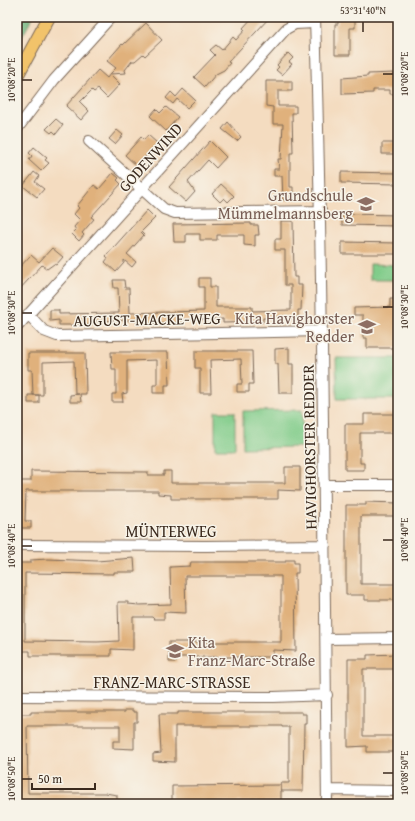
<svg xmlns="http://www.w3.org/2000/svg" width="415" height="821" font-family="'Gentium Book Plus',serif">
	<style>
		.green { fill: #81cc8a; stroke: #5e7b54 }
		.forest { fill: #68b076; stroke: #526d4a }
		.building { fill: #e0b17b }
		.lines { fill: none; stroke-linecap: round; stroke-linejoin: round }
		.minor-casing { stroke: #7c6857; stroke-width: 12 }
		.major-casing { stroke: #7c6857; stroke-width: 14 }
		.minor { stroke: #fff; stroke-width: 10 }
		.major { stroke: #f2c36a; stroke-width: 12 }
		.ticks { fill: none; stroke: #3b2a1e; stroke-width: 1.5 }
		.labels { text-anchor: middle; dominant-baseline: central; stroke-width: 3; stroke-linejoin: round; paint-order: stroke }
		.street-label { font-size: 16px; fill: #3b2a1e; stroke: #f7f3e8 }
		.education-label { font-size: 16px; fill: #785e54; stroke: #f7f3e8; text-anchor: end }
		.neatline { fill: none; stroke: #3b2a1e; stroke-width: 1.5 }
		.ticks-label { font-size: 10px; text-anchor: middle; fill: #3b2a1e }
	</style>
	<rect width="100%" height="100%" fill="#f7f3e8"/>
	<filter id="ink" filterUnits="userSpaceOnUse"><feTurbulence type="fractalNoise" baseFrequency=".025" numOctaves="2"/><feDisplacementMap in="SourceGraphic" scale="8" xChannelSelector="R" yChannelSelector="G"/><feConvolveMatrix kernelMatrix="1 2 1 2 8 2 1 2 1" color-interpolation-filters="sRGB"/></filter>
	<filter id="wash" filterUnits="userSpaceOnUse"><feTurbulence type="fractalNoise" baseFrequency=".012" numOctaves="4" result="noise"/><feDisplacementMap in="SourceGraphic" scale="16" xChannelSelector="R" yChannelSelector="G"/><feGaussianBlur stdDeviation="0.9" result="paint"/><feColorMatrix in="noise" values="0 0 0 0 0 0 0 0 0 0 0 0 0 0 0 0 0 1.4 0 .05"/><feComposite in="paint" operator="in"/></filter>
	<g filter="url(#wash)">
		<rect width="100%" height="100%" fill="#f4dcc0"/>
		<path class="green" d="M370 264 395 265V280H370Z
			M336 358H398V399H337Z
			M302 410 303 447 243 448V411Z
			M215 412H235V449H215Z"/>
		<path class="forest" d="M17 17H33L17 46Z"/>
		<g id="blocks">
			<path class="building" d="M253 17H270L228 62 230 63 224 70 216 74 205 87 194 77 215 55 210 50 216 45 222 50 233 37 236 40 245 30 243 28Z
				M338 17H355V28H350V55H335V24H338Z
				M146 23 162 40 145 56 143 54 135 61H132L125 70 126 73 110 74 116 68 107 61 122 44 123 45Z
				M288 53 293 58 289 62 292 64 282 75 276 70 279 67 277 65Z
				M98 70 107 78 110 74 120 84 107 98 98 89 94 92 92 90 80 102 89 111 81 120 66 106Z
				M394 73V77H398V94H390V90H373V93L342 94V78L368 76V74Z
				M266 81H292V91H278V106H296V113H292L293 153H290V187H293V200H283L282 176H274V169H279L278 159H281L283 124H273V107L266 106Z
				M183 89 195 100 187 108 177 99 173 104 166 98 171 92 176 97Z
				M166 107 178 117 166 131 150 116 156 109 160 113Z
				M56 119 63 125 56 134 53 131 51 133 46 129Z
				M228 122 241 137 237 141 222 129Z
				M117 130 123 135 115 144 109 139Z
				M148 135 157 143 137 166 125 155 141 137 144 140Z
				M210 141 226 157 216 168 208 160 188 182 195 192 186 202 169 187Z
				M382 143H398V154H382Z
				M34 147 47 158 45 160 49 163 41 171 29 160 32 156 29 153Z
				M34 172 39 176 35 182 44 189 37 197 23 186Z
				M341 172 398 173V184L341 183Z
				M113 173 119 178 117 180 121 184 91 217 94 219 82 233 84 235 79 241 72 234 76 230 74 227 80 220 74 214 79 208 77 206 94 185 99 189Z
				M221 184 234 196 228 202 224 198 220 202 212 194Z
				M147 210 155 218 141 232 144 235 127 254 136 262 132 267 124 260V263L116 272 105 262 108 258 106 256Z
				M342 214 398 215V226L342 225Z
				M281 221H293L294 277H297V285H302L301 310H298V318H263V322L223 323V319L179 320V323L137 324V320L92 321V325H59V320L50 321V310H59V314L119 313 118 288H114L113 280H124L125 288H129L130 313 204 311V287H199V278H210V287H216V307H252V311L291 310V285H285V250H275V239H281Z
				M251 223V225H258L259 235H255V246L244 245V235H217V240H200V234H186V242H174L173 224Z
				M342 242 398 243V254H342Z
				M52 248 63 257 56 265 54 264 47 269 42 265 17 292V270L31 255 39 262Z
				M390 299H397L398 348H367V338H363V315H354V308L390 307Z
				M289 348V364H293V393H279L278 364H275V349Z
				M195 351H252L253 384H249V392H237V384H242L241 359 210 360 211 393H200V368H195Z
				M111 352H168L169 385H165V393H153V385H157V360L127 361V393L122 394 123 402H112V394H116V369H112Z
				M28 353H85L86 394H80L81 402H70V395L79 394H75L74 361 43 362V395H33L32 370H28Z
				M28 395H39V403H28Z
				M364 414H394V417H398V433H360V463H364V470H345V424H364Z
				M285 467H300V491L278 490V499H171V495L158 494V491H26L25 521H31V528H17V481H31V471L148 472V475H164V471H171V483H285Z
				M366 502 398 503V516H361V584H398V600H365V595H346V505H366Z
				M134 558 135 572H114V574L25 573V641L97 642 119 641 118 602H128V604L139 605 171 604 170 567 190 566 191 562H286V560H294V563H298V573H295L296 651 273 650V657H176L177 662H169V642H281V576H185L186 613 164 612V619H154L152 617H133V650L111 649V656H30V651H17V563H31V560L48 559 97 561Z
				M398 654V669H363V736H393V738H398V752H367V746L348 747V659H367V655Z
				M125 710H133V712H137V722H134V749L113 748V741H120V726H27L28 793H105L117 795V804L17 803V714H31V712H125Z
				M178 712H302V714H306V724H304L303 791H281V783H289V727H282V726H175V762L153 761V754L161 753 159 714H178Z
				M281 785V802H172V786Z"/>
		</g>
	</g>
	<g filter="url(#ink)">
		<use href="#blocks" fill-opacity="0" stroke="#7c6857" stroke-width="1"/>
		<g class="lines">
			<g class="minor-casing">
				<path id="minor" d="M315 17C323 279 324 542 327 804
					M17 129 54 80 111 17
					M89 141 164 209 175 213 321 211
					M28 314 44 331 57 336 322 331
					M17 327 286 29 295 24 315 23
					M325 485H398
					M17 545 205 546 325 545
					M326 639 398 638
					M17 696 274 697 327 695
					M327 790 398 791"/>
			</g>
			<g class="major-casing">
				<path id="major" d="M17 76 49 17"/>
			</g>
			<use href="#minor" class="minor"/>
			<use href="#major" class="major"/>
		</g>
	</g>
	<path class="ticks" d="M363 22V32M383 74H393M22 80H32M383 307H393M22 313H32M383 540H393M22 546H32M383 773H393M22 779H32"/>
	<defs>
		<g id="school-bare" transform="scale(1.38)"><path d="M0-5L7-2L0 1L-7-2ZM-4 1L0 2.5L4 1V4Q0 6-4 4Z" fill="#8d6e63" stroke="#f7f3e8" stroke-width="2.5" paint-order="stroke"/></g>
	</defs>
	<g fill-rule="evenodd">
		<use href="#school-bare" x="366" y="204"/>
		<use href="#school-bare" x="367" y="327"/>
		<use href="#school-bare" x="175" y="651"/>
	</g>
	<g class="labels">
		<g class="street-label">
			<text transform="translate(150 157) rotate(-48)">GODENWIND</text>
			<text transform="translate(147 319) rotate(-1)">AUGUST-MACKE-WEG</text>
			<text transform="translate(309 447) rotate(-91)">HAVIGHORSTER REDDER</text>
			<text x="171" y="531">MÜNTERWEG</text>
			<text x="172" y="682">FRANZ-MARC-STRASSE</text>
		</g>
		<g class="education-label">
			<text x="353" y="195">Grundschule<tspan x="353" dy="18">Mümmelmannsberg</tspan></text>
			<text x="354" y="318">Kita Havighorster<tspan x="354" dy="18">Redder</tspan></text>
			<text x="188" y="642" text-anchor="start">Kita<tspan x="188" dy="18">Franz-Marc-Straße</tspan></text>
		</g>
	</g>
	<rect width="415" height="821" fill="none" stroke="#f7f3e8" stroke-width="44"/>
	<path d="M32 783v6h63v-6" fill="none" stroke="#3b2a1e" stroke-width="2"/>
	<text x="38" y="783" font-size="12" fill="#3b2a1e" stroke="#f7f3e8" stroke-width="3" paint-order="stroke">50 m</text>
	<rect x="22" y="22" width="371" height="777" class="neatline"/>
	<g class="ticks-label">
		<text x="363" y="14">53°31'40"N</text>
		<text transform="translate(404 74) rotate(-90)" y="4">10°08'20"E</text>
		<text transform="translate(11 80) rotate(-90)" y="4">10°08'20"E</text>
		<text transform="translate(404 307) rotate(-90)" y="4">10°08'30"E</text>
		<text transform="translate(11 313) rotate(-90)" y="4">10°08'30"E</text>
		<text transform="translate(404 540) rotate(-90)" y="4">10°08'40"E</text>
		<text transform="translate(11 546) rotate(-90)" y="4">10°08'40"E</text>
		<text transform="translate(404 773) rotate(-90)" y="4">10°08'50"E</text>
		<text transform="translate(11 779) rotate(-90)" y="4">10°08'50"E</text>
	</g>
</svg>
